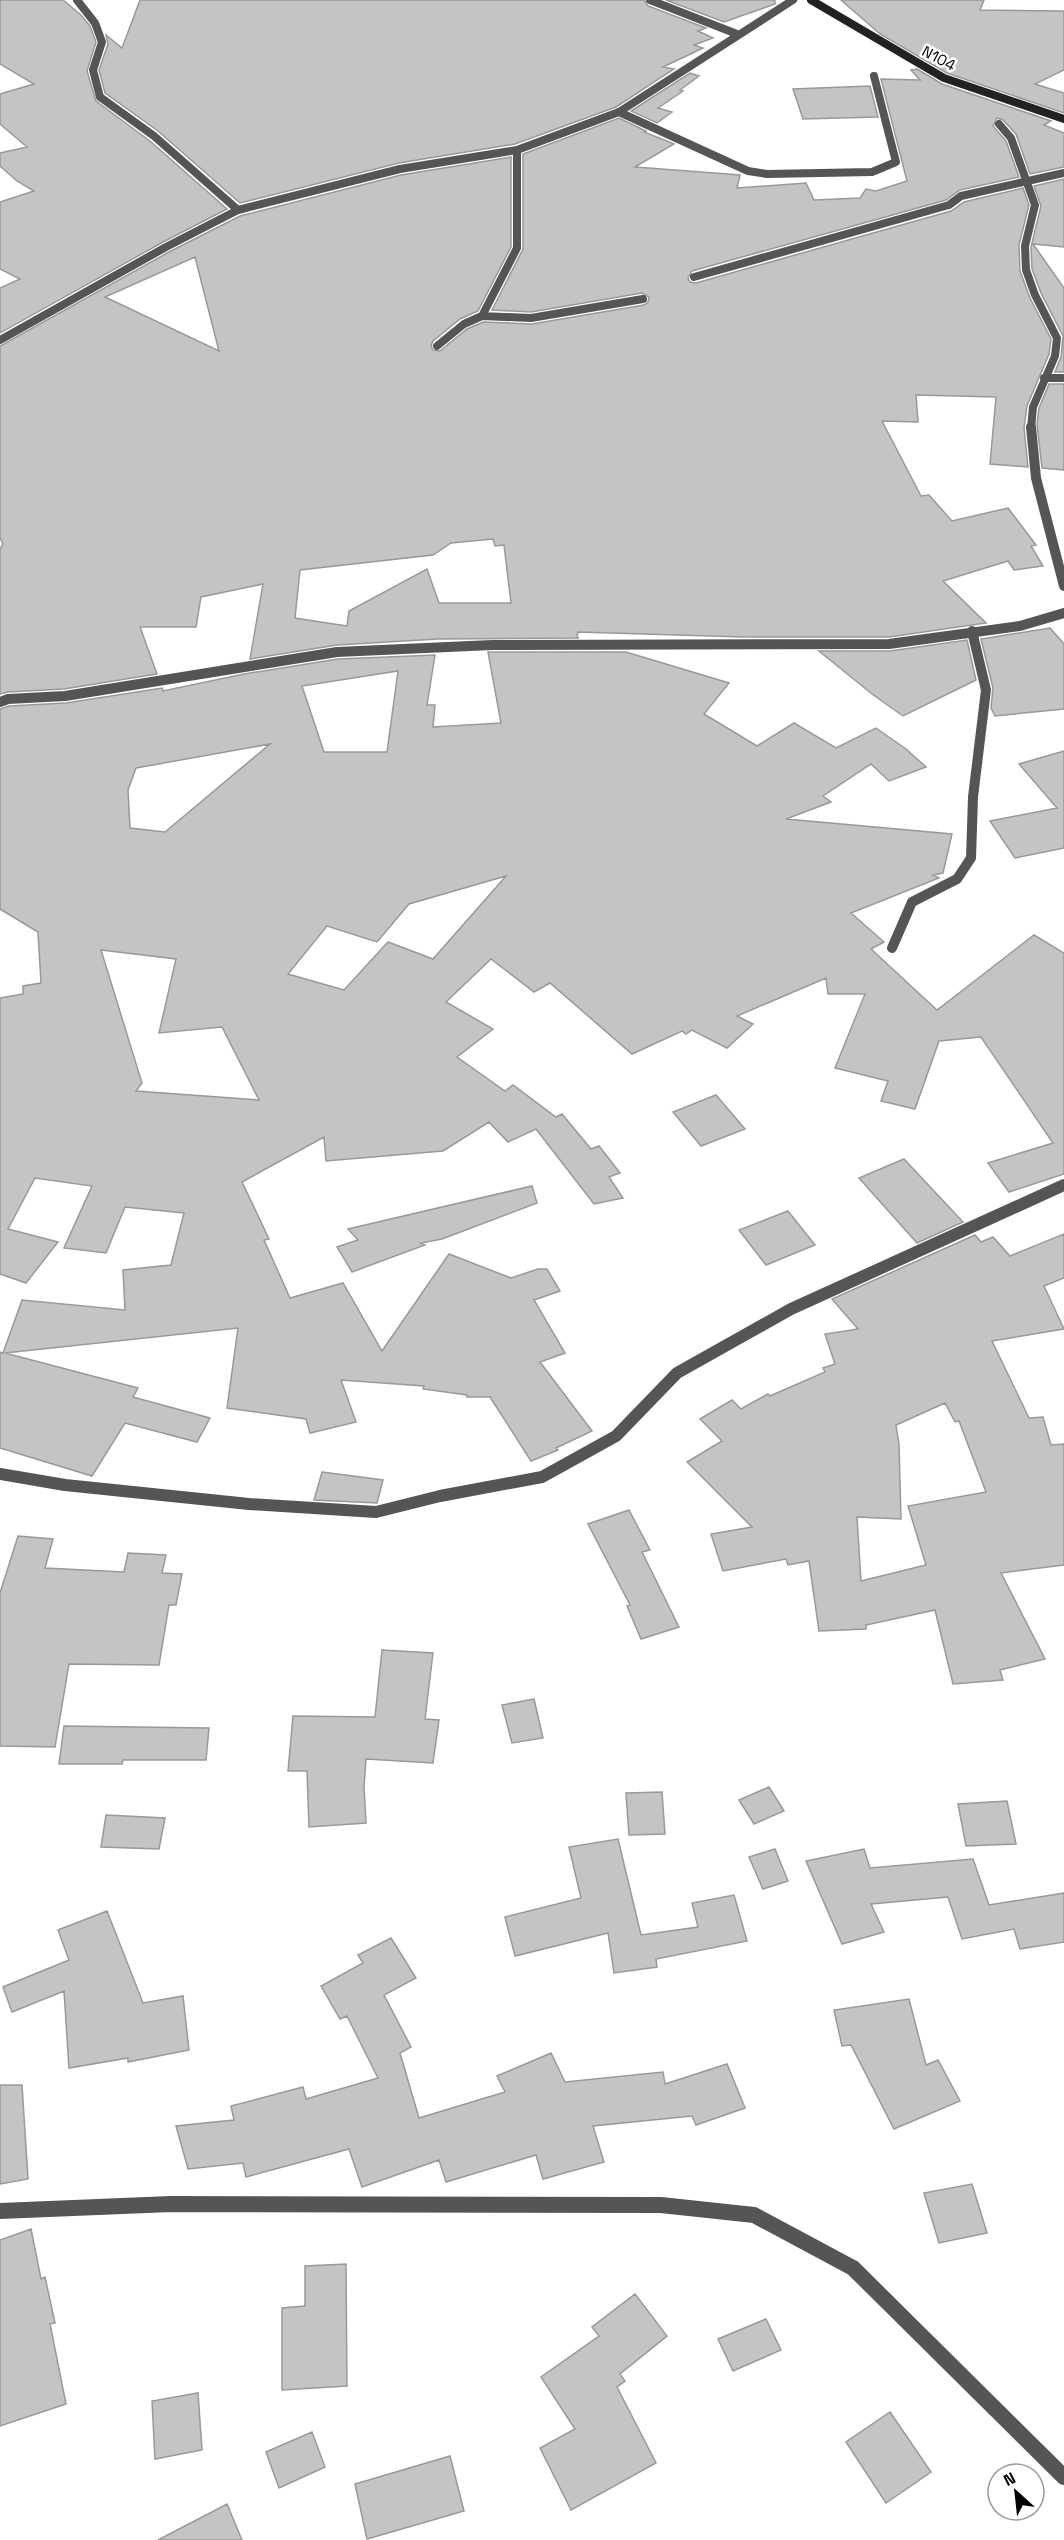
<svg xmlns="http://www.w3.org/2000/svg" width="1064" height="2540" font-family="'Space Grotesk',sans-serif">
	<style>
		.building { fill: #c4c4c4; stroke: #999; stroke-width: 1.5; fill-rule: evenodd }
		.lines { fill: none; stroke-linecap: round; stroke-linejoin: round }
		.street-far3 { stroke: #555; stroke-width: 8 }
		.street-far2 { stroke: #555; stroke-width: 10 }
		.street-far1 { stroke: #555; stroke-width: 12 }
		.street { stroke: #555; stroke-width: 16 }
		.secondary { stroke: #222; stroke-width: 8 }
		.labels { text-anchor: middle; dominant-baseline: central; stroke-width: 5; stroke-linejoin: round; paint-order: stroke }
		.far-street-label { font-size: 15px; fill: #000; stroke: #fff }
	</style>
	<rect width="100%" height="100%" fill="#fff"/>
	<path class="building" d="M0 0H63L81 15 90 26 96 42 87 71 96 101 150 141 227 209 163 242 0 333V288L20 279 0 269V202L34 191 17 181 0 166V153L27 147 0 124V94L34 84 0 64Z
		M140 0H644L648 6 706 28 698 31 713 38 694 45 703 48 663 67 674 69 616 107 515 144 399 163 240 203 158 131 105 93 99 70 108 44 106 35 122 48Z
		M666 0H775V4L724 22Z
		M841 0H984L980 10 1064 11V70L1035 84 1064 93V113L947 73 880 34Z
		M917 69 942 84 1051 121 1044 125 1064 133V167L1030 174 1016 134 1003 120 997 118 993 126 1006 141 1019 177 960 190 946 200 692 271 688 278 690 282 696 283 951 211 964 202 1023 188 1029 205 1019 245 1020 271 1030 298 1051 339 1049 354 1027 406 1024 428 1028 467 990 464 996 397 916 395 918 422 882 421 921 496 929 495 952 521 1008 508 1036 545 1031 546 1043 566 1014 570 1008 561 943 581 986 623 889 637H743L578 632 577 637 579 638 438 639 337 645 250 659 263 584 201 597 196 627H140L157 674 64 689 8 692 0 694V549L3 544 0 538V346L169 252 240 216 401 175 511 157V247L478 311 460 319 433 341 431 346 433 350 440 351 467 329 483 322 532 324 644 305 648 302 649 297 642 293 531 312 492 310 523 249V154L619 118 646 131 644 132 674 144 635 167 740 175 737 188 806 183 814 200 860 198 866 189 876 191 907 181 881 79 920 80 911 70ZM195 257 219 351 105 297ZM493 539 495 546 504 545 511 603H439L427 569 349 611 347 626 295 618 300 570 433 555 451 543Z
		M690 73 699 76 680 90 683 91 658 108 672 112 657 123 631 111Z
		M870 86 878 117 803 119 793 89Z
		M1064 179V247L1033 244 1064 288V372H1055L1061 357 1063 336 1041 293 1032 269 1031 247 1041 206 1034 186Z
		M1049 384H1064V470L1042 468 1037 424 1039 408Z
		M1050 628 1064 644V709L995 716 991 708 993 688 981 639Z
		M967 640 976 680 903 716 872 694 819 651H890Z
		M488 652H626L729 683 704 714 757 746 794 723 836 748 876 728 906 749 926 767 889 781 871 764 823 796 831 802 786 819 952 834 943 873 933 875 939 878 851 913 884 942 871 949 937 1010 1034 935 1064 953V1174L1009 1192 988 1163 1053 1143 981 1037 939 1041 915 1109 881 1101 888 1081 835 1068 865 994H828L826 978 737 1016 753 1024 727 1048 692 1030 686 1034 682 1031 632 1054 550 983 534 992 491 959 446 1002 493 1029 457 1057 505 1091 513 1085 556 1117 562 1114 591 1149 599 1146 620 1173 609 1177 623 1198 594 1204 536 1129 508 1142 489 1122 443 1151 326 1161 324 1137 242 1182 269 1239 264 1240 290 1298 343 1283 382 1351 449 1254 511 1278 538 1269H547L560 1291 534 1300 565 1353 540 1362 592 1431 556 1448 558 1450 531 1461 490 1397H467V1395L423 1389 424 1386 341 1380 356 1422 310 1433 306 1419 227 1408 238 1328 5 1353 138 1388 133 1397 210 1418 197 1442 125 1423 92 1476 0 1448V1352L3 1353 22 1300 125 1310 123 1270 171 1265 184 1213 125 1207 106 1253 64 1248 92 1186 35 1178 8 1229 58 1242 26 1283 0 1274V998L23 994V986L41 983 38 932 0 909V709L9 706 66 703 162 688 163 691 244 674 338 659 435 655 427 705H435L433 727 501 723ZM398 671 387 752H324L302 686ZM270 744 165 832 130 828 128 790 136 768ZM506 876 433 959 388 942 344 990 288 974 327 926 377 942 409 904ZM101 950 176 959 159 1033 222 1027 259 1100 136 1091 142 1083Z
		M1064 751V848L1015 858 990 821 1057 808 1019 764Z
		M716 1095 745 1129 701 1146 673 1112Z
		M904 1159 963 1222 917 1243 859 1178Z
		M532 1186 537 1203 442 1239 421 1243 425 1245 352 1272 337 1247 358 1240 348 1229Z
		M788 1211 815 1245 766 1265 739 1230Z
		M1064 1234V1278L1044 1286 1064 1329 992 1341 1029 1418 1043 1417 1051 1445 1064 1444V1565L1001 1573 1045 1659 1000 1670 1003 1680 953 1684 935 1610 866 1625V1629L819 1631 809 1561 788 1565 786 1559 723 1571 711 1534 752 1527 687 1462 722 1441 700 1419 732 1400 741 1409 768 1394 770 1396 825 1372 823 1368 835 1364 825 1334 858 1329 832 1299 975 1235 981 1242 993 1237 1010 1256ZM945 1403 955 1422 959 1421 986 1492 908 1506 926 1565 861 1581 857 1517 901 1519 899 1444 896 1425Z
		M322 1472 383 1480 377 1503 314 1500Z
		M629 1510 650 1550 642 1552 679 1627 641 1639 627 1606 630 1605 588 1524Z
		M18 1536 53 1539 45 1568 124 1572 128 1553 166 1555 162 1573 182 1574 176 1605H169L159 1665 69 1664 55 1747 0 1746V1593Z
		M382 1650 433 1653 425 1719 439 1720 433 1763 366 1759 364 1787 366 1823 309 1827 307 1771H288L293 1716 375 1717Z
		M534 1699 543 1738 512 1743 502 1705Z
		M64 1726 209 1728 206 1760H123L122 1764H59Z
		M769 1787 784 1811 754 1824 739 1800Z
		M662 1792 665 1834 629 1835 626 1793Z
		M1007 1801 1016 1844 966 1846 958 1804Z
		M106 1815 165 1818 159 1849 101 1847Z
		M618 1839 641 1935 698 1927 692 1903 734 1895 747 1941 656 1959 657 1967 614 1973 608 1933 515 1956 505 1917 581 1898 569 1847Z
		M775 1849 788 1881 763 1889 749 1857Z
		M864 1849 870 1868 973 1859 989 1905 1064 1893V1942L1020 1949 1014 1929 962 1939 948 1897 871 1904 884 1932 842 1944 806 1861Z
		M107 1911 143 2003 183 1996 189 2050 128 2062V2058L69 2068 64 1991 12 2012 3 1987 69 1960 58 1930Z
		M391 1938 416 1978 384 1995 411 2047 400 2053 419 2118 505 2092 497 2076 551 2053 565 2082 663 2072 665 2084 727 2064 745 2108 696 2125 692 2116 593 2126 604 2162 543 2179 536 2155 446 2182 439 2160 362 2187 349 2149 246 2177 243 2163 188 2169 176 2126 234 2120 231 2106 303 2087 306 2099 378 2078 347 2016 340 2019 321 1986 363 1963 358 1955Z
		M909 1999 926 2065 938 2060 960 2101 894 2129 851 2045 842 2046 834 2010Z
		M0 2085H22L28 2179 0 2184Z
		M972 2184 987 2233 939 2243 924 2193Z
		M31 2229 41 2279 45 2277 55 2323 50 2324 66 2404 0 2426V2240Z
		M346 2264 347 2386 282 2390V2308L305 2306V2266Z
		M635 2294 667 2336 620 2374 625 2381 617 2387 656 2463 571 2510 540 2448 575 2429 541 2377 599 2336 592 2327Z
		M766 2319 781 2350 733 2371 718 2339Z
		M198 2393 202 2450 155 2459 152 2401Z
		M890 2412 931 2472 886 2503 846 2442Z
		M312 2432 325 2467 279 2488 266 2452Z
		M450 2456 464 2511 367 2539 355 2484Z
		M227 2504 242 2540H158Z"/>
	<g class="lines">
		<path class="street-far3" d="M77 0 95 23 102 42 93 70 100 97 154 136 238 210
			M650 0 737 34
			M619 112 748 171 767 174 872 172 896 162 874 76
			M999 124 1011 138 1035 205 1025 246 1026 270 1035 295 1057 338 1055 356 1033 407 1031 429
			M694 277 949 205 961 196 1064 173
			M482 316 531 318 643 299
			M0 340 166 247 238 210 400 169 517 150 619 112 793 0
			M437 346 464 324 482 316 517 248V150
			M1044 378H1064"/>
		<path class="street-far2" d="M1031 427 1036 478 1064 586
			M0 702 8 699 65 696 337 652 492 645 889 644 1020 626 1064 613
			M892 948 912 902 957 879 971 858 973 797 986 690 972 631"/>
		<path class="street-far1" d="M0 1474 65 1485 249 1504 376 1512 440 1496 542 1477 616 1436 677 1373 791 1309 1064 1185"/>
		<path class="street" d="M0 2211 171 2204 661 2205 754 2215 853 2268 1064 2477"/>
		<path class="secondary" d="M811 0 944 78 1064 119"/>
	</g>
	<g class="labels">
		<g class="far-street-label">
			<text transform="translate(939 58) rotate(28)">N104</text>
		</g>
	</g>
	<g transform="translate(1016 2492) rotate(333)"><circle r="28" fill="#ffffff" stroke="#999999" stroke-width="1.5"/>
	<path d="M0-4.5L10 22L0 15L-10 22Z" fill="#000000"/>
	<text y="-9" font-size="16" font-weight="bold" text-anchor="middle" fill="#000000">N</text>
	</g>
</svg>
